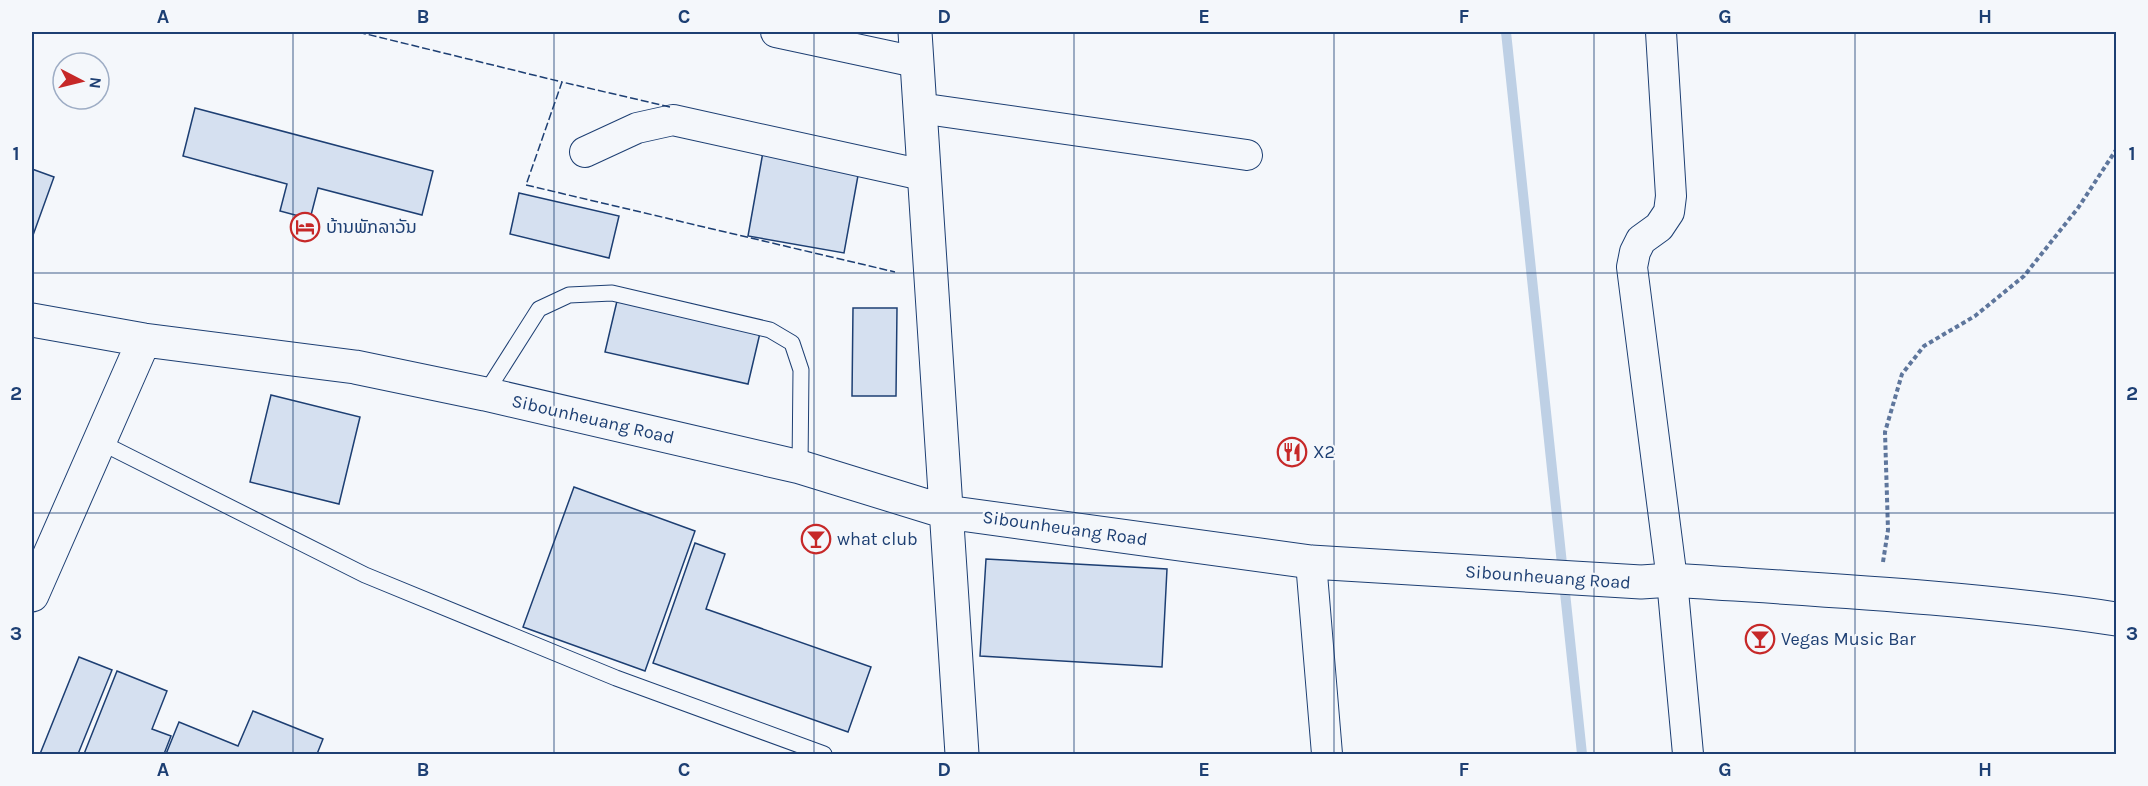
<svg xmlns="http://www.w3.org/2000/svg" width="2148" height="786" font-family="Karla,'Noto Sans Lao',sans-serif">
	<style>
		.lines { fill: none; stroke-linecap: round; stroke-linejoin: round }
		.stream { stroke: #bed0e5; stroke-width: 10 }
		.building { fill: #d5e0f0; stroke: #1d3f73; stroke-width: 1.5 }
		.lane-casing { stroke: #1d3f73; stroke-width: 17 }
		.street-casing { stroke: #1d3f73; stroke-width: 32 }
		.secondary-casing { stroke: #1d3f73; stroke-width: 35 }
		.path { stroke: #5e769c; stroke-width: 4; stroke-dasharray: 4.5 3; stroke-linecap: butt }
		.lane { stroke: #f4f7fb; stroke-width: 15 }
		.street { stroke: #f4f7fb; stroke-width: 30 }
		.secondary { stroke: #f4f7fb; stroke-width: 33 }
		.fence { stroke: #1d3f73; stroke-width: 1.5; stroke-dasharray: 8 3; stroke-linecap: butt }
		.grid { fill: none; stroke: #1d3f73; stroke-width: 1.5; stroke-opacity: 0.55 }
		.labels { text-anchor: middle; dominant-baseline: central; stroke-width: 4.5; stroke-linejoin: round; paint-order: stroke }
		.poi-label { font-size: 18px; fill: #1d3f73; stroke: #f4f7fb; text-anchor: start }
		.street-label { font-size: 18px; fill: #1d3f73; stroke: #f4f7fb }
		.neatline { fill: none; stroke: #1d3f73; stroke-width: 2 }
		.grid-label { font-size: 20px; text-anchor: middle; font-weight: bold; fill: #1d3f73 }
	</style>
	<rect width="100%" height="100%" fill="#f4f7fb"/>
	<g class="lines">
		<path class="stream" d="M1506 32 1582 754"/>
	</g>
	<path class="building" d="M195 108 433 171 422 215 318 188 310 219 280 211 287 184 183 156Z
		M763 152 859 170 844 253 748 236Z
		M32 169 54 177 32 238Z
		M519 193 619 216 609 258 510 234Z
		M617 301 760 333 748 384 605 352Z
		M853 308H897L896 396H852Z
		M271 395 360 417 339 504 250 482Z
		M574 487 695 531 645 671 523 627Z
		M695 543 725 554 706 609 871 667 848 732 653 663Z
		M986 559 1167 569 1162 667 980 656Z
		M79 657 112 670 78 754H40Z
		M117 671 167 691 152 729 171 736 164 754H84Z
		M253 711 323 739 317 754H166L179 722 238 746Z"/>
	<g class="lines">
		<g class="lane-casing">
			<path id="lane" d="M485 394 539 309 569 295 612 293 770 330 792 343 801 370 800 467
				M98 441 365 575 616 678 824 754"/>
		</g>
		<g class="street-casing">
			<path id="street" d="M776 32 916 62
				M1661 32 1671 196 1669 212 1659 227 1641 240 1635 252 1632 267 1672 580 1688 754
				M919 108 1247 155
				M585 152 637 128 673 120 923 175
				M1311 562 1327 754"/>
		</g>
		<g class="secondary-casing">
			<path id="secondary" d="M915 32 962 754
				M32 320 144 340 355 367 485 394 800 467 946 512 1311 562 1641 582 1672 580C1820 590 1969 597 2116 619
				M32 595 144 340"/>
		</g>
		<path class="path" d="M1883 562 1888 530 1885 432 1902 374 1924 346 1975 316 2024 276 2078 208 2116 150"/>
		<use href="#lane" class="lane"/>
		<use href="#street" class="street"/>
		<use href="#secondary" class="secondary"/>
		<path class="fence" d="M358 32 562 82
			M670 107 562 82 526 185 895 272"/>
	</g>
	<path class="grid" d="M293 32V754M554 32V754M814 32V754M1074 32V754M1334 32V754M1594 32V754M1855 32V754M32 273H2116M32 513H2116"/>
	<defs>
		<g id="hotel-ring" transform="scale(1.5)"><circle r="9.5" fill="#f4f7fb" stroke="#c62828" stroke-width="1.5"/><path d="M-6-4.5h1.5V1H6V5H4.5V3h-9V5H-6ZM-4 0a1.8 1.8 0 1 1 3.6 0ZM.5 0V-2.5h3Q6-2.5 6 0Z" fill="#c62828"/></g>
		<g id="restaurant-ring" transform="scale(1.5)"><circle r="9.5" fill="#f4f7fb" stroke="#c62828" stroke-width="1.5"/><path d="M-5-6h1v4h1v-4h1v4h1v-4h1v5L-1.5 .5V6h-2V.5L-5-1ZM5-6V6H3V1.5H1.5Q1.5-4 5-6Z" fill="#c62828"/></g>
		<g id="bar-ring" transform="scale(1.5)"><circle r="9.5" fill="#f4f7fb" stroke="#c62828" stroke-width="1.5"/><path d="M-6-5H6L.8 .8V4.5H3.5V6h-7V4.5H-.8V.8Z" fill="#c62828"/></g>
	</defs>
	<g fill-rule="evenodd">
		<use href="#hotel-ring" x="305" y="227"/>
		<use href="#restaurant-ring" x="1292" y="452"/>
		<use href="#bar-ring" x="816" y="539"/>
		<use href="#bar-ring" x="1760" y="639"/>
	</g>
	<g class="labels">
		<g class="poi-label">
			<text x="326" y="227">ບ້ານພັກລາວັນ</text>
			<text x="1313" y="452">X2</text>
			<text x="837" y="539">what club</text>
			<text x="1781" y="639">Vegas Music Bar</text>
		</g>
		<g class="street-label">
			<text transform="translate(593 419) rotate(13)">Sibounheuang Road</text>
			<text transform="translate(1065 528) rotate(8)">Sibounheuang Road</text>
			<text transform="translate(1548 577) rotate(4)">Sibounheuang Road</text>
		</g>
	</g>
	<rect width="2148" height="786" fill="none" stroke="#f4f7fb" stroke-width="66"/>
	<g transform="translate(81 81) rotate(97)"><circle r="28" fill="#f4f7fb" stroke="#9eadc5" stroke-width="1.5"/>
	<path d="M0-4.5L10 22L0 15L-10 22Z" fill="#c62828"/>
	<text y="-9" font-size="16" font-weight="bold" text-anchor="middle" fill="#1d3f73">N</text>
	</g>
	<rect x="33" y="33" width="2082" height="720" class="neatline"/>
	<g class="grid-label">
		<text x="163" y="23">A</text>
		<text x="423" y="23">B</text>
		<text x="684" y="23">C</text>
		<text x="944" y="23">D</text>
		<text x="1204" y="23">E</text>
		<text x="1464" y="23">F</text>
		<text x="1725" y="23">G</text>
		<text x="1985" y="23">H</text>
		<text x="16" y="160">1</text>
		<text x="2132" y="160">1</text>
		<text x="16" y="400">2</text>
		<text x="2132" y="400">2</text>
		<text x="16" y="640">3</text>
		<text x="2132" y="640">3</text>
		<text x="163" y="776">A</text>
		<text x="423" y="776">B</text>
		<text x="684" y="776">C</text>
		<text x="944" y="776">D</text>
		<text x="1204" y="776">E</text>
		<text x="1464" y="776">F</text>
		<text x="1725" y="776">G</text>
		<text x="1985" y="776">H</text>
	</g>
</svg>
